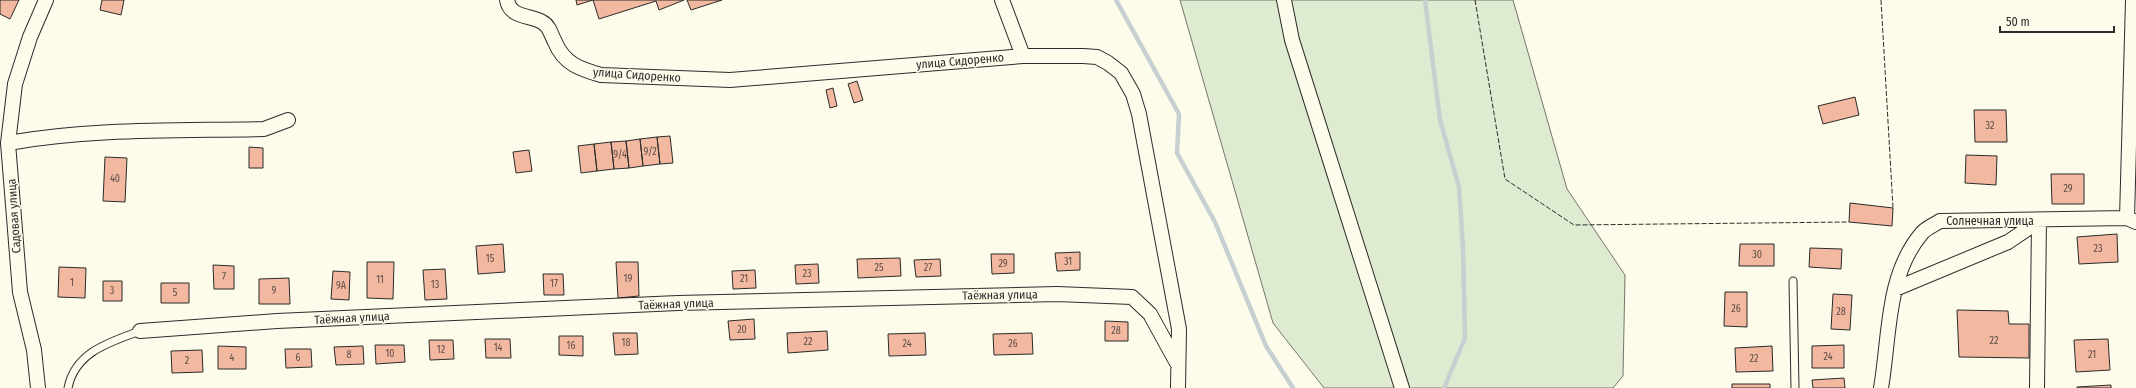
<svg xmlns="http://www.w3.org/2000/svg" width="2136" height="388" font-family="'Fira Sans Condensed',sans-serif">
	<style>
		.green { fill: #deebd1; stroke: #74746e }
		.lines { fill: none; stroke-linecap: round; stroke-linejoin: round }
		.stream { stroke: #c7d0d0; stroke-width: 4.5 }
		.building { fill: #f2b8a0; stroke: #2b2b2b }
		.service-casing { stroke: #2b2b2b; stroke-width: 9 }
		.minor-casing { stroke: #2b2b2b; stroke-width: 16 }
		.service { stroke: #fdfbea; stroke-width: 7 }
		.minor { stroke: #fdfbea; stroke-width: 14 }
		.fence { stroke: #2b2b2b; stroke-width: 1; stroke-dasharray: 5 2; stroke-linecap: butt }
		.labels { text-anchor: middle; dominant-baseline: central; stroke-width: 3; stroke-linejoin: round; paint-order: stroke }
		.number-label { font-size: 10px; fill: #5d4e48 }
		.street-label { font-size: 12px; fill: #2b2b2b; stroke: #fdfbea }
	</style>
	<rect width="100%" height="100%" fill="#fdfbea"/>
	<path class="green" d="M1180 0H1513L1567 189 1625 275 1623 376 1613 388H1324L1273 323Z"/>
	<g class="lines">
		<path class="stream" d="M1116 0 1179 114 1177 153 1215 222 1266 346 1293 388
			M1425 0 1440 120 1459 187 1463 247 1465 338 1444 388"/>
	</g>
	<path class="building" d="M0 0H19L10 19 0 14Z
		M102 0H124L121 15 100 10Z
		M576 0H684L659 10 656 1 599 19 593 0 577 5Z
		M687 0H722L691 10Z
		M857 81 863 100 854 103 848 84Z
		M833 88 837 106 830 108 826 90Z
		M1855 97 1859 115 1823 124 1818 106Z
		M1974 110H2006L2007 142H1975Z
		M670 136 673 163 660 164 657 137Z
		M657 137 660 164 643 166 640 139Z
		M640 139 643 166 629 168 626 141Z
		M626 141 629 168 614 169 611 142Z
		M611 142 614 169 597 171 594 144Z
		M594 144 597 171 581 173 578 146Z
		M249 147 263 148V168H249Z
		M529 150 532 171 516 173 513 152Z
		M1966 155 1997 156 1996 185 1965 183Z
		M105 157 127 158 125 202 103 201Z
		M2051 174H2084V204H2052Z
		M1850 203 1893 208 1892 226 1849 222Z
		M2117 234 2118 262 2079 264 2077 237Z
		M503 244 505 272 478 274 476 246Z
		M1740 244H1774V266H1739Z
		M1810 248 1842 249 1841 269 1809 267Z
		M1080 252V270L1057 271 1055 253Z
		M991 254H1014V273L992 274Z
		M900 258 901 276 858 278 857 259Z
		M940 259 941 276 916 277 914 260Z
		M367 262H394L393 299 367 298Z
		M616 262H638L639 296 618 298Z
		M818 264 819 283 796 284 795 265Z
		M213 265 234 266V289H214Z
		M59 267 86 268 85 298 58 297Z
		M445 269 447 299 425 300 423 270Z
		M755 270 756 288 733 289 732 271Z
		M333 271 350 272 349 300 331 299Z
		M543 274H563L564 295H544Z
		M289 278 290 304H259V279Z
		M103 281H122V301H103Z
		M161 283H189V303H161Z
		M1725 292H1747V327L1724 326Z
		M1833 294 1852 295 1850 330 1831 329Z
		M1957 310 2008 311 2009 324H2029V358L1959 357Z
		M754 319 755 339 730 340 728 321Z
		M1105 321 1128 322V341H1105Z
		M827 331 828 350 788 353 787 333Z
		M613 333H637L638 354 615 355Z
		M925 333 926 355 889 356 888 334Z
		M1032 333 1033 354 994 355 993 334Z
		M559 336H583V356L559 355Z
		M485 339H510L511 358H486Z
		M2108 339 2110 370 2076 372 2074 340Z
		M429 340H453L454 359 430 360Z
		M375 345H404L405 362 376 364Z
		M1844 345V368H1812V346Z
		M218 346 246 347V369H218Z
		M363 346 364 364 336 365 334 347Z
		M1772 346 1773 371 1736 372 1735 348Z
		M285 349H311L312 367 286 368Z
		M202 350 203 372 172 373 171 351Z
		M1844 378 1845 388H1813L1812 380Z
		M1732 384H1770V388H1732Z
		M2111 385V388H2077V387Z"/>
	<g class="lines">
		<g class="service-casing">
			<path id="service" d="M1793 281 1795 388
				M68 388C75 352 110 342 140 331"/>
		</g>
		<g class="minor-casing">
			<path id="minor" d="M507 0C510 18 530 15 542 22 550 26 551 35 555 42 564 64 580 69 601 75L730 80 1023 56H1083L1097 57 1108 63 1121 73 1133 94 1139 114 1179 329 1178 388
				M1002 0 1023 56
				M1284 0 1292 40 1402 388
				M8 143C93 128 179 131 264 129L288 120
				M2127 218 2133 0
				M1895 289 2008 242 2039 221
				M140 331 277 321 678 303 1057 294 1132 297 1150 314 1177 363
				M38 388 34 350 20 292 8 143 15 84 30 37 46 0
				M1881 388C1890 336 1886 275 1922 233 1926 228 1934 225 1940 221L2127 218 2136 222
				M2037 388 2039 221"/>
		</g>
		<use href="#service" class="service"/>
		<use href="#minor" class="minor"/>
		<path class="fence" d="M1475 0 1505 179 1574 225 1849 222
			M1881 0 1893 208"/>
	</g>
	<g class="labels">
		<g class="number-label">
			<text x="1990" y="126">32</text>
			<text x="650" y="152">9/2</text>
			<text x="620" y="155">9/4</text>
			<text x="115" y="179">40</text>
			<text x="2068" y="189">29</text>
			<text x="2098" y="249">23</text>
			<text x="1757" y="255">30</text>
			<text x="490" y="259">15</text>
			<text x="1068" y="262">31</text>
			<text x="1003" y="264">29</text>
			<text x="879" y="268">25</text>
			<text x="928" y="268">27</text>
			<text x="807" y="274">23</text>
			<text x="224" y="277">7</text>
			<text x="628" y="279">19</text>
			<text x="744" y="279">21</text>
			<text x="380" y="280">11</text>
			<text x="72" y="283">1</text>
			<text x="554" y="284">17</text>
			<text x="435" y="285">13</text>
			<text x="341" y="286">9А</text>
			<text x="112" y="291">3</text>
			<text x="274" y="291">9</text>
			<text x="175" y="293">5</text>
			<text x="1736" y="309">26</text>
			<text x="1841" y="312">28</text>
			<text x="742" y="330">20</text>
			<text x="1116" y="331">28</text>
			<text x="1994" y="341">22</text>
			<text x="808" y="342">22</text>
			<text x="626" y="343">18</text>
			<text x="907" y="344">24</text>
			<text x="1013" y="344">26</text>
			<text x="571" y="346">16</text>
			<text x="498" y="348">14</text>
			<text x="441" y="350">12</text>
			<text x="390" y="354">10</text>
			<text x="349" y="355">8</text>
			<text x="2092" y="355">21</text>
			<text x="1828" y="357">24</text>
			<text x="232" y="358">4</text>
			<text x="298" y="358">6</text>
			<text x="1754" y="359">22</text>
			<text x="187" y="361">2</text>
		</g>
		<g class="street-label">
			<text transform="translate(960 61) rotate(-5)">улица Сидоренко</text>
			<text transform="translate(637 75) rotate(4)">улица Сидоренко</text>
			<text transform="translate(14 216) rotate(-94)">Садовая улица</text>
			<text x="1990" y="221">Солнечная улица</text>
			<text transform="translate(1000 295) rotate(-1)">Таёжная улица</text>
			<text transform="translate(676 304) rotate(-2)">Таёжная улица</text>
			<text transform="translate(352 318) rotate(-3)">Таёжная улица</text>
		</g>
	</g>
	<path d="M2000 26v6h114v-6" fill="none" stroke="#2b2b2b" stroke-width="2"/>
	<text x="2006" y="26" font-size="12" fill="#2b2b2b" stroke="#fdfbea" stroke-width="3" paint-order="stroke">50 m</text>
</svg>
